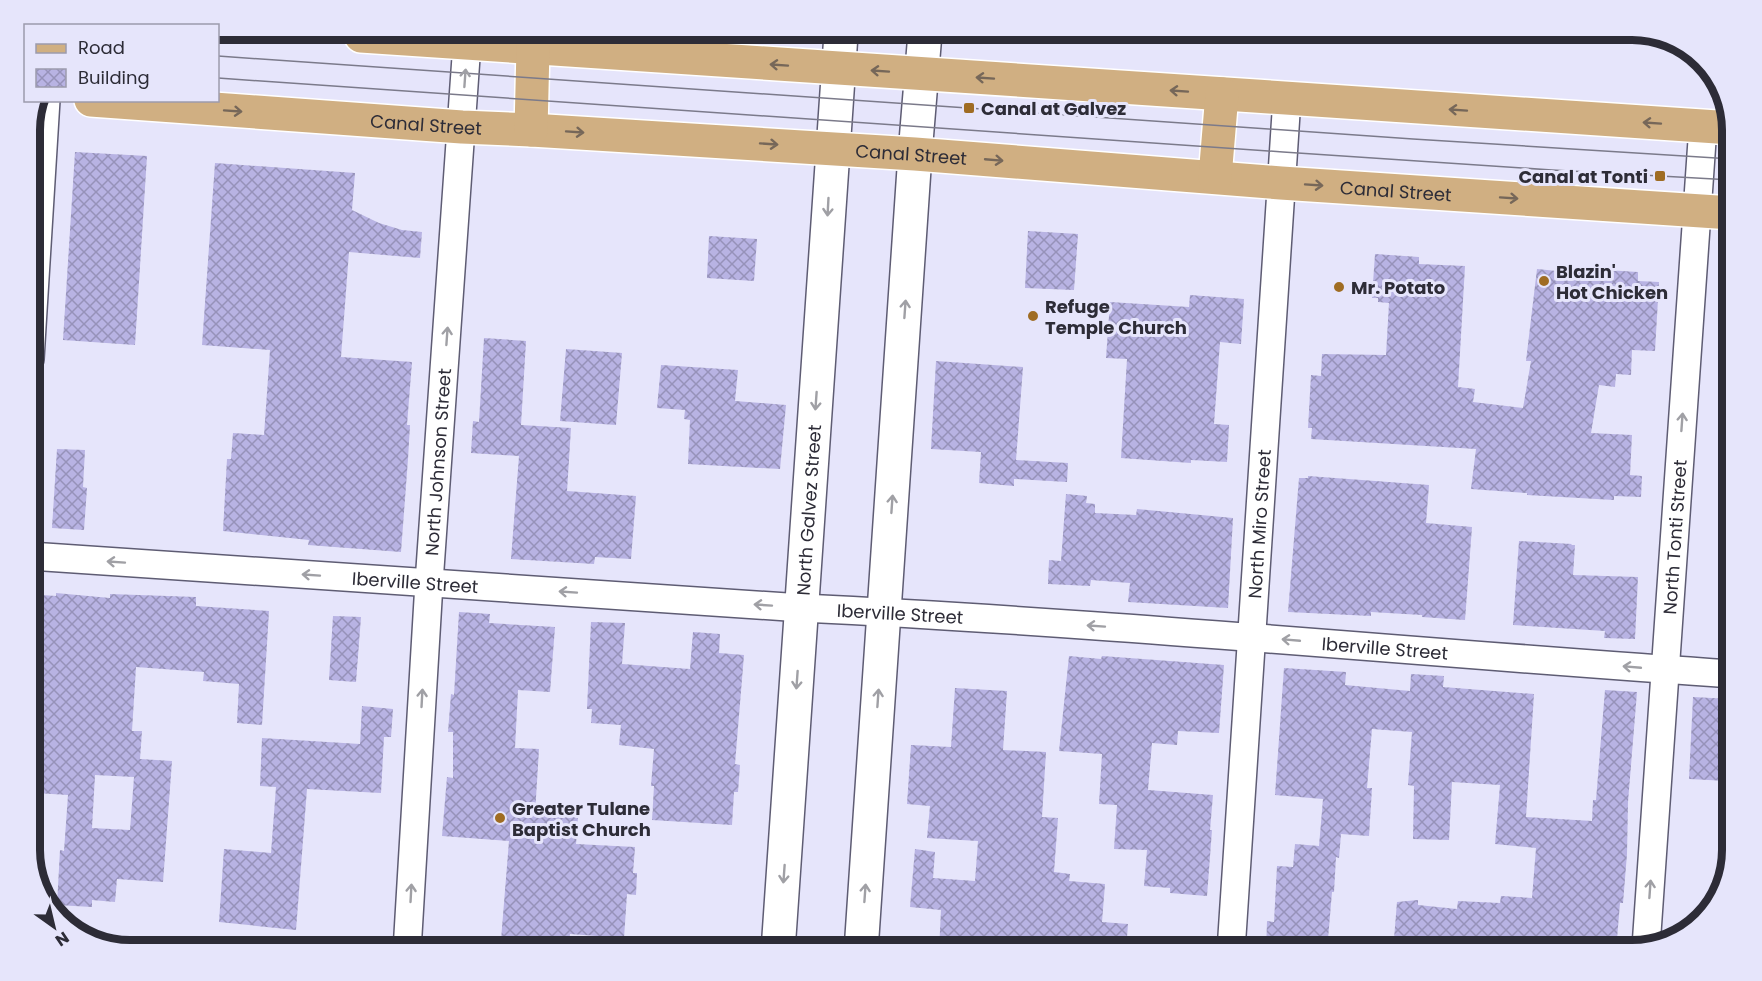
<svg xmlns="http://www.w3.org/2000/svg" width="1762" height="981" font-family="Poppins,sans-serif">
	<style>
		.building { fill: url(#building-cross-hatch); fill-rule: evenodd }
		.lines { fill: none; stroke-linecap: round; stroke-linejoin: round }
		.street-casing { stroke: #5e5c73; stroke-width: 30 }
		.secondary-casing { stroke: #5e5c73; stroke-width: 36 }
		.primary-casing { stroke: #fff; stroke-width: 36 }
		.street { stroke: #fff; stroke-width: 27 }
		.secondary { stroke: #fff; stroke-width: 33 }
		.primary { stroke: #d0af82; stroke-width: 33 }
		.tram { stroke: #7b7a8a; stroke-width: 1.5 }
		.oneway { stroke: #766759 }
		.oneway2 { stroke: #a0a0a5 }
		.poi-dot { fill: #9f6c23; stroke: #e6e5fb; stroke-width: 2 }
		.labels { text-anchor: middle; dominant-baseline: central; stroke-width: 6; stroke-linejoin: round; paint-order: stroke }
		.poi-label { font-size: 18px; font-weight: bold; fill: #2d2c37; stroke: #e6e5fb; text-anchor: start }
		.street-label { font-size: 18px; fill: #2d2c37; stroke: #e6e5fb }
		.rim { fill: none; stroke: #2d2c37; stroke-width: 8 }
	</style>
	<defs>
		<pattern id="building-cross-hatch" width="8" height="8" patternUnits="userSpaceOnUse" patternTransform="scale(1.5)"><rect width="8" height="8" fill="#b8b3e3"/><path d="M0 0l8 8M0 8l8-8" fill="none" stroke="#9692b9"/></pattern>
	</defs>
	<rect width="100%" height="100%" fill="#e6e5fb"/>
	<path class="building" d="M75 152 147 156 135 345 63 340Z
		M215 163 355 173 352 210 379 223 402 230 422 232 420 258 349 252 341 357 412 362 407 425H410L408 459 401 552 308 545 309 540 223 531 227 459H231L233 433 264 435 270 350 202 345Z
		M1028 231 1078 234 1074 290 1025 288Z
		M709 236 757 239 754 281 707 278Z
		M1375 254 1419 257V264L1465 266 1458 387 1475 389 1473 402 1523 408 1531 361H1526L1537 269 1577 273 1578 266 1606 268V270L1638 272V281L1659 282 1655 351 1632 350 1631 375 1616 374 1615 387 1599 385 1591 433 1632 435 1630 475 1642 476 1641 497 1614 496V500L1527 495V493L1471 489 1476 449 1311 439 1312 428H1308L1311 375 1321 376 1322 354 1386 355 1389 303 1378 302V298H1372Z
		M1190 295 1244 299 1241 344 1220 342 1214 424 1229 425 1227 462 1191 460V463L1121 458 1127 359 1106 358 1110 302 1189 307Z
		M484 338 526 341 521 425 571 428 567 491 636 496 631 559 595 557 594 564 511 559 519 456 471 453 473 421 479 422Z
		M566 349 622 353 616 425 560 421Z
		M936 361 1023 367 1016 460 1068 463 1067 482 1014 479V486L979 483 981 452 931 449Z
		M661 365 738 370 735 401 786 405 780 469 688 464 690 420 684 419 685 410 657 408Z
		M57 449 85 450 83 487 87 488 84 530 52 528Z
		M1308 476 1429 485 1426 523 1472 527 1465 620 1422 617V615L1371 612V616L1288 612 1299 478H1308Z
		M1066 494 1087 496 1086 503 1095 504V513L1136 515 1137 509 1233 518 1228 608 1128 602 1130 583 1091 580 1090 586 1048 584 1049 560 1061 561Z
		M1519 541 1572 544 1571 545H1575L1573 575 1638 577 1635 639 1604 638 1605 631 1513 625Z
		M56 593 110 598V594L196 597V606L269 611 262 725 237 723 239 684 203 681 204 672 136 667 132 731H142L140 759 172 761 163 882 117 879 115 902 92 900V907L57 905 60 850 64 851 68 795 36 793 37 772H32L33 749H37L41 695 42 671H36L42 595 56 596ZM95 775 134 777 130 830 92 828Z
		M459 612 490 614 489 623 555 627 550 692 518 690 515 748 539 749 535 814 578 817 576 844 635 847 633 873H637L636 895 627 894 624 938 570 934 569 945 501 940 509 841 442 836 447 777 453 778V732H448L451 694 454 695Z
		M333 616 361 617 356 682 329 680Z
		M591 622 625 623 622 664 690 669 693 632 720 634 719 653 744 655 735 764 740 765 738 792H734L732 825 652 820 654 786H651L654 749 619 745 621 725 591 723 592 709H587Z
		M1069 656 1101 659 1102 656 1224 665 1219 733 1178 731 1177 745 1152 743 1148 790 1213 795 1210 830H1212L1207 896 1170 893V888L1144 886 1147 850 1114 849 1117 805 1099 804 1102 754 1059 751Z
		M1284 668 1346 672 1345 685 1410 691 1411 674 1444 676 1443 687 1534 694 1526 817 1592 821 1593 800H1596L1605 690 1637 692 1628 802 1627 854 1623 903H1620L1616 951H1393L1397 902 1418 900V905L1457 909 1458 901 1500 903 1501 896 1532 898 1536 848 1495 844 1500 785 1452 782 1449 840 1413 839 1414 786 1408 785 1412 732 1372 729 1367 788H1372L1369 836 1341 834 1339 858 1336 857 1334 892H1332L1327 951H1266L1267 921 1274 922 1277 866 1293 867 1295 844 1319 846 1323 799 1275 795Z
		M955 688 1007 691 1003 750 1046 752 1042 817 1058 818 1054 872 1070 874 1069 881 1105 884 1102 922 1128 924 1126 951H939L941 910 910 907 915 849 935 852 933 878 975 881 978 841 927 838 930 806 907 804 911 745 951 747Z
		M1693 697 1731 699 1727 781 1689 779Z
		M362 706 393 709 391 737H384L381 793 307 789 296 930 219 922 224 849 271 853 276 787 260 786 262 738 360 744Z"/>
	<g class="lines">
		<g class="street-casing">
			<g id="street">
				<path d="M30 359 46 100"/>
				<path id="s1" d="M30 556 802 608C1113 623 1422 653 1732 674"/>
				<path id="s2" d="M1646 947 1703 126"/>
				<path id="s3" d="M407 951 429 583 467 43"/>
				<path id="s4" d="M1231 951 1287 98"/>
			</g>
		</g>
		<g class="secondary-casing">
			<g id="secondary">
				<path id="s5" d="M778 951 841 34"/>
				<path d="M861 951 915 154 925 33"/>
			</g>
		</g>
		<g class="primary-casing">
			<g id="primary">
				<path d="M361 36 1732 128"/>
				<path id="s6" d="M91 100 462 127 531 130 915 154 1281 183 1732 213"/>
				<path d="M531 130 533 48"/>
				<path d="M1215 177 1222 94"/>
			</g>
		</g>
		<use href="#street" class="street"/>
		<use href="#secondary" class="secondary"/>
		<use href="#primary" class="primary"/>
		<path class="tram" d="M218 56 1413 139 1732 159
			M218 78 1283 152 1552 170 1732 180"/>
	</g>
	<defs><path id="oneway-shaft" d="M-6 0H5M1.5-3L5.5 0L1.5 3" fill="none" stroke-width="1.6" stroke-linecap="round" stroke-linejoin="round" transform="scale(1.5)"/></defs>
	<g class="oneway">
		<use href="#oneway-shaft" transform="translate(779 65) rotate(-176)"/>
		<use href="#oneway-shaft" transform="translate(880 71) rotate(-176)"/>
		<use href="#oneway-shaft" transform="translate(985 78) rotate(-176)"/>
		<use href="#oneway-shaft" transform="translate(1179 91) rotate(-176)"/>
		<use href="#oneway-shaft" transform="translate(1458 110) rotate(-176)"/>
		<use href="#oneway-shaft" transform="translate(233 111) rotate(4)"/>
		<use href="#oneway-shaft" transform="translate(1652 123) rotate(-176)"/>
		<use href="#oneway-shaft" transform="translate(575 132) rotate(4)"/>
		<use href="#oneway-shaft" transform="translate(769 144) rotate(4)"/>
		<use href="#oneway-shaft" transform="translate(994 160) rotate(5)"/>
		<use href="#oneway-shaft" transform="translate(1314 185) rotate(4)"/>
		<use href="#oneway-shaft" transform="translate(1509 198) rotate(4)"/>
	</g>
	<g class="oneway2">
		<use href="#oneway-shaft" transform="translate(465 78) rotate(-86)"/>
		<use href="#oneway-shaft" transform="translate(828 207) rotate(93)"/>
		<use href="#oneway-shaft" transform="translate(905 309) rotate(-86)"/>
		<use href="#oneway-shaft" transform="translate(447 336) rotate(-86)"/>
		<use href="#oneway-shaft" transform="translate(816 401) rotate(94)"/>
		<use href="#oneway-shaft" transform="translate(1682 422) rotate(-86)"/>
		<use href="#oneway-shaft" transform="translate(892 504) rotate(-86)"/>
		<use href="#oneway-shaft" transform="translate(116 562) rotate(-176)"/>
		<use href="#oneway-shaft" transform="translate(311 575) rotate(-176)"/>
		<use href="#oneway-shaft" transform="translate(568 592) rotate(-176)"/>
		<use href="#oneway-shaft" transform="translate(763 605) rotate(-176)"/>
		<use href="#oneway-shaft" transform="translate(1096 626) rotate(-176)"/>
		<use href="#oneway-shaft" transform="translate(1291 640) rotate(-175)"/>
		<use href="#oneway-shaft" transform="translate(1632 667) rotate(-175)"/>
		<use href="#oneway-shaft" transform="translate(797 680) rotate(94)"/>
		<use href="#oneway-shaft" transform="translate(422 698) rotate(-87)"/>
		<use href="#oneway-shaft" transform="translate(878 698) rotate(-86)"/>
		<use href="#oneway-shaft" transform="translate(784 874) rotate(94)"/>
		<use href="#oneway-shaft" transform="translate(1650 889) rotate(-86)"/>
		<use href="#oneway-shaft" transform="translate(411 893) rotate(-87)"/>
		<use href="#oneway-shaft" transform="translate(865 893) rotate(-86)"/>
	</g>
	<g class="poi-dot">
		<rect x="963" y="102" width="12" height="12" rx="3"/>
		<rect x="1654" y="170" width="12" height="12" rx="3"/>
		<circle cx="1544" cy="281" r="6"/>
		<circle cx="1339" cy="287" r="6"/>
		<circle cx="1033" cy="316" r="6"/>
		<circle cx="500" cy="818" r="6"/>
	</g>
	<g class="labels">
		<g class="poi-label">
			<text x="981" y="108">Canal at Galvez</text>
			<text x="1648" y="176" text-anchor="end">Canal at Tonti</text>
			<text x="1556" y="271">Blazin'<tspan x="1556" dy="21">Hot Chicken</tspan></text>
			<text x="1351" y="287">Mr. Potato</text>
			<text x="1045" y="306">Refuge<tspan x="1045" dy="21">Temple Church</tspan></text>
			<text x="512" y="808">Greater Tulane<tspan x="512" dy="21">Baptist Church</tspan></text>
		</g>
		<g class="street-label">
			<text stroke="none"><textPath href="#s6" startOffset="336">Canal Street</textPath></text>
			<text stroke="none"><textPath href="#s6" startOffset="822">Canal Street</textPath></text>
			<text stroke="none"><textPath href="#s6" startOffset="1308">Canal Street</textPath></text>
			<text stroke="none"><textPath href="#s3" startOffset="490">North Johnson Street</textPath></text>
			<text stroke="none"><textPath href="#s5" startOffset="442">North Galvez Street</textPath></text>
			<text stroke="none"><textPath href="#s4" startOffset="428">North Miro Street</textPath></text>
			<text stroke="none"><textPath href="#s2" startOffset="411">North Tonti Street</textPath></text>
			<text stroke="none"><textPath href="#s1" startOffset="386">Iberville Street</textPath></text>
			<text stroke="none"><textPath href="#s1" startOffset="872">Iberville Street</textPath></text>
			<text stroke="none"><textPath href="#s1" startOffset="1358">Iberville Street</textPath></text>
		</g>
	</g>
	<path d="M0 0H1762V981H0ZM130 40H1632A90 90 0 0 1 1722 130V850A90 90 0 0 1 1632 940H130A90 90 0 0 1 40 850V130A90 90 0 0 1 130 40Z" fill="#e6e5fb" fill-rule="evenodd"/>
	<path class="rim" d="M130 40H1632A90 90 0 0 1 1722 130V850A90 90 0 0 1 1632 940H130A90 90 0 0 1 40 850V130A90 90 0 0 1 130 40Z"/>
	<rect x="24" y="24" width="195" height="78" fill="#e6e5fb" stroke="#9c9bad" stroke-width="1.5"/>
	<rect x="36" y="44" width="30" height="9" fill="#d0af82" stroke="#9c9bad" stroke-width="1.5"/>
	<text x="78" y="54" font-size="18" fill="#2d2c37">Road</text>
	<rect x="36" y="69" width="30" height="18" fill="url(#building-cross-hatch)" stroke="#9c9bad" stroke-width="1.5"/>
	<text x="78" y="84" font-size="18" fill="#2d2c37">Building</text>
	<g transform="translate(54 927) rotate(146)" stroke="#e6e5fb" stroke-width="4.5" paint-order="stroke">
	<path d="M0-4.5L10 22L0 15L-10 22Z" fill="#2d2c37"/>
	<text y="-9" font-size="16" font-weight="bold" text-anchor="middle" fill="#2d2c37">N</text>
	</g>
</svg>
